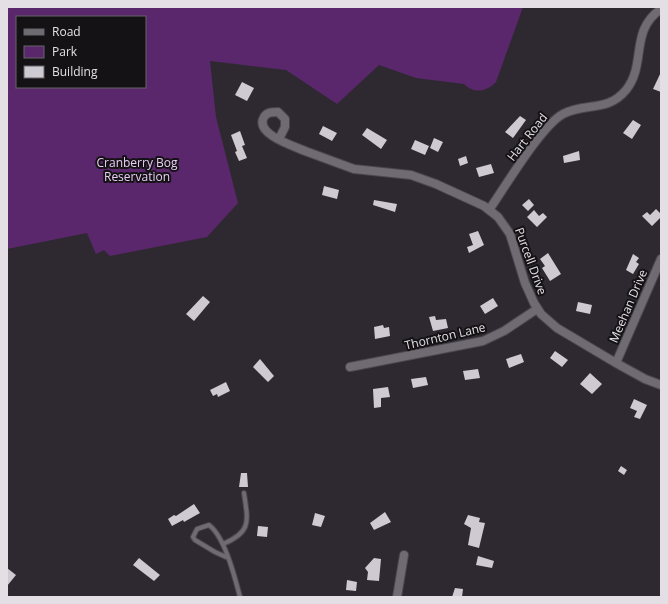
<svg xmlns="http://www.w3.org/2000/svg" width="668" height="604" font-family="'Open Sans',sans-serif">
	<style>
		.green { fill: #5a276c; fill-rule: evenodd }
		.building { fill: #cfc9d2 }
		.lines { fill: none; stroke-linecap: round; stroke-linejoin: round }
		.lane-casing { stroke: #4b474d; stroke-width: 6 }
		.street-casing { stroke: #4b474d; stroke-width: 10 }
		.lane { stroke: #706a73; stroke-width: 4 }
		.street { stroke: #706a73; stroke-width: 8 }
		.labels { text-anchor: middle; dominant-baseline: central; stroke-width: 4; stroke-linejoin: round; paint-order: stroke }
		.street-label { font-size: 12px; fill: #e3dfe5; stroke: #151216 }
		.park-label { font-size: 12px; fill: #e8cdf4; stroke: #151216 }
	</style>
	<rect width="100%" height="100%" fill="#2e2930"/>
	<path class="green" d="M7 7H523L496 82C486 92 474 94 464 84L416 78 379 65 337 104 286 70 210 61 216 117 238 203 207 237 110 256 104 250 96 254 87 233 7 249ZM17 17H145V87H17Z"/>
	<path class="building" d="M661 72V92L653 89Z
		M242 82 254 88 247 101 235 95Z
		M520 116 526 120 513 138 505 132Z
		M633 120 641 125 632 139 623 133Z
		M323 126 337 133 332 141 319 134Z
		M367 128 387 140 381 149 362 135Z
		M240 131 245 145 242 146 247 158 239 161 235 152 237 151 231 135Z
		M434 138 443 142 438 152 430 148Z
		M415 140 429 146 425 155 411 149Z
		M579 151 580 160 564 163 563 156Z
		M466 156 468 163 460 166 458 159Z
		M491 164 494 173 479 177 476 168Z
		M324 186 339 190 337 199 322 195Z
		M529 199 534 205 528 211 522 205Z
		M374 200 397 204 395 212 373 205Z
		M656 209 661 214V217L652 226 642 216 647 212 650 215Z
		M534 210 539 216 543 213 547 217 537 227 527 217Z
		M478 231 484 245 469 253 467 247 473 245 469 234Z
		M548 253 561 274 550 281 542 268 545 266 540 259Z
		M633 254 639 258 636 262 639 264 633 274 626 270Z
		M203 296 210 302 194 321 186 314Z
		M493 298 498 306 485 314 480 306Z
		M578 302 592 305 590 314 576 311Z
		M435 316 436 320 446 319 448 328 433 331 429 317Z
		M383 325 384 328 389 327 390 336 375 339 374 327Z
		M555 351 568 360 562 367 550 358Z
		M521 354 524 362 509 368 506 359Z
		M260 359 274 376 268 382 253 367Z
		M478 369 480 378 465 380 463 371Z
		M590 373 602 384 592 394 580 384Z
		M426 377 428 385 413 388 411 379Z
		M226 382 230 391 218 397 217 394 213 396 210 390Z
		M388 387 390 397 381 398V407L374 408 373 389Z
		M634 399 647 405 640 419 634 417 637 411 630 408Z
		M621 466 627 470 624 475 618 471Z
		M241 473H247L248 487H239Z
		M194 504 200 513 184 522 183 520 172 526 168 519 174 515 176 516Z
		M385 512 391 522 374 530 370 523Z
		M315 513 325 516 321 527 312 525Z
		M468 515 480 518 479 522 485 523 479 548 468 545 471 528 464 524Z
		M258 526 268 527 267 537 257 536Z
		M478 556 494 561 492 568 476 565Z
		M139 558 160 575 154 581 133 565Z
		M374 558 381 559 379 581 367 580 368 572 365 568Z
		M7 568 16 575 7 586Z
		M347 580 357 582 356 591 346 590Z
		M455 588 463 589 462 597H452Z"/>
	<g class="lines">
		<g class="lane-casing">
			<path id="lane" d="M223 544C252 532 248 521 244 493
				M226 557 215 552 195 540 193 537 197 529 209 525C225 537 235 578 240 597"/>
		</g>
		<g class="street-casing">
			<path id="street" d="M279 139 285 127V119L278 112C272 112 267 112 264 117 254 134 294 146 305 151L354 169 411 175 436 184 484 206 498 217 510 234 525 283 534 303 541 314 557 328 616 363 645 379 661 385
				M489 210C505 187 541 126 563 114 585 102 607 113 626 90 647 64 629 31 661 9
				M616 363 661 259
				M350 367 483 341 504 331 537 309
				M397 597 404 555"/>
		</g>
		<use href="#lane" class="lane"/>
		<use href="#street" class="street"/>
	</g>
	<g class="labels">
		<g class="street-label">
			<text transform="translate(527 137) rotate(-52)">Hart Road</text>
			<text transform="translate(531 261) rotate(70)">Purcell Drive</text>
			<text transform="translate(628 306) rotate(-67)">Meehan Drive</text>
			<text transform="translate(445 336) rotate(-13)">Thornton Lane</text>
		</g>
		<g class="park-label">
			<text x="137" y="162">Cranberry Bog<tspan x="137" dy="14">Reservation</tspan></text>
		</g>
	</g>
	<rect width="668" height="604" fill="none" stroke="#e3dfe5" stroke-width="16"/>
	<rect x="16" y="16" width="130" height="72" fill="#151216" stroke="#676469"/>
	<rect x="24" y="29" width="20" height="6" fill="#706a73" stroke="#676469"/>
	<text x="52" y="36" font-size="12" fill="#e3dfe5">Road</text>
	<rect x="24" y="46" width="20" height="12" fill="#5a276c" stroke="#676469"/>
	<text x="52" y="56" font-size="12" fill="#e3dfe5">Park</text>
	<rect x="24" y="66" width="20" height="12" fill="#cfc9d2" stroke="#676469"/>
	<text x="52" y="76" font-size="12" fill="#e3dfe5">Building</text>
</svg>
